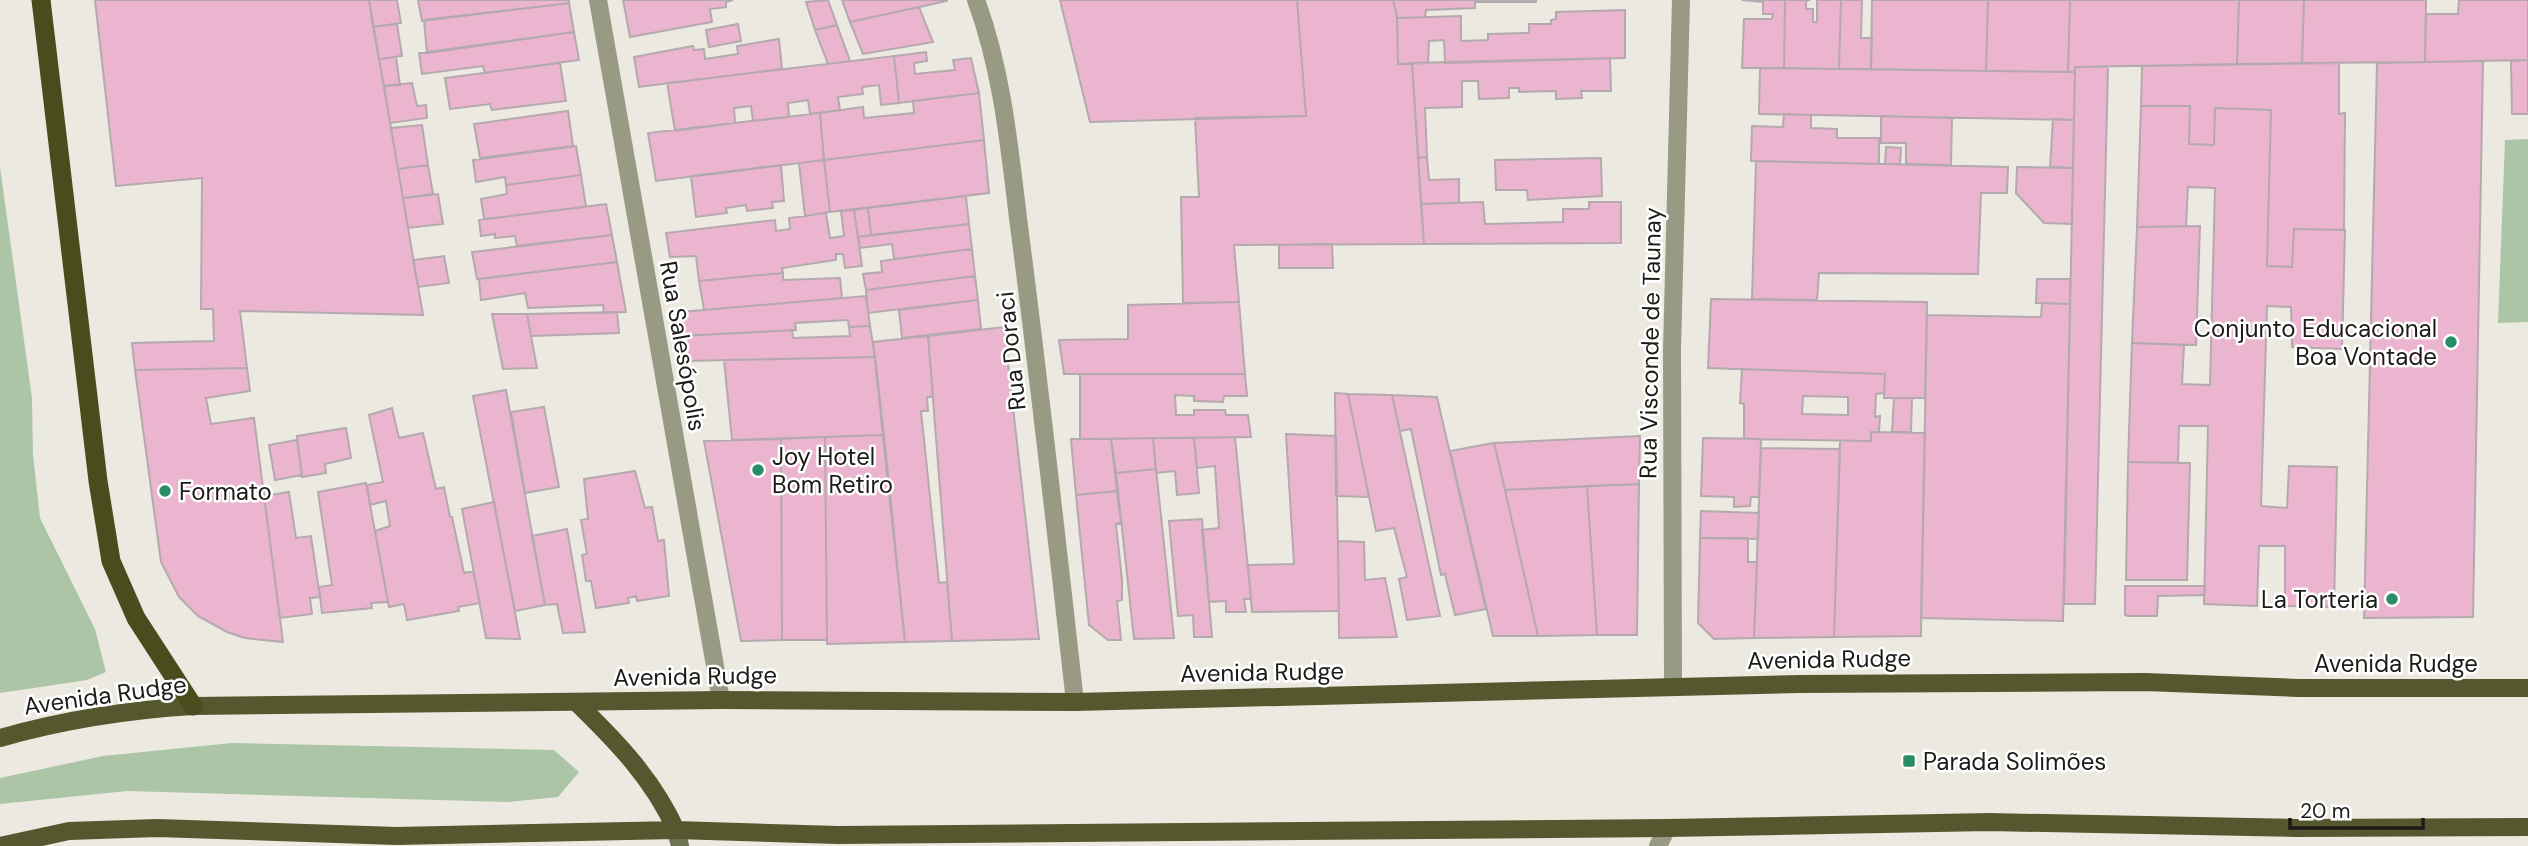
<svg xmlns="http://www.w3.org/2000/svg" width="2528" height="846" font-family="'DM Sans',sans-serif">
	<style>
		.green { fill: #acc5a7 }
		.building { fill: #ebb5cf; stroke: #b4a9ae; stroke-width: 2; fill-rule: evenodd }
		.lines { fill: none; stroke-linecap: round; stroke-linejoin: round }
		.minor { stroke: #989a83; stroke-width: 18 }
		.secondary { stroke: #707352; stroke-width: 18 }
		.primary { stroke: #55582f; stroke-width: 18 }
		.trunk { stroke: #4a4c1e; stroke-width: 19 }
		.poi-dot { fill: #2a8d67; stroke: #fff; stroke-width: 2.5 }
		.labels { text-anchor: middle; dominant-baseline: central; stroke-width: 5; stroke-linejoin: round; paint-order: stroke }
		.poi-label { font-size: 24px; fill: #1c1b17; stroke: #fff; text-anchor: start }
		.street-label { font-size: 24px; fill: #1c1b17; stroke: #fff }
	</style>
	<rect width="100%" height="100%" fill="#eceae0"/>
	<path class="green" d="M2528 139V322L2498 323 2505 140Z
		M0 167 32 398 33 455 40 518 95 629 106 672 87 680 0 693Z
		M232 743 554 750 579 772 558 797 507 802 127 791 0 804V778L103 756Z"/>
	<path class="building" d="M95 0H369L423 315 240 311 247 368 135 370 132 343 214 341 213 309H201L202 178 116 186Z
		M369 0H397L401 23 373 27Z
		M418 0H569V3L422 21Z
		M623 0H733L726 2V7L710 9 712 22 630 37Z
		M828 0 837 25 815 30 806 2Z
		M842 0H947V1L850 22Z
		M1060 0H1297L1306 116 1090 122Z
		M1297 0H1393L1397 16 1398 64 1412 63 1424 244 1234 245 1239 302 1183 303 1181 197H1199L1195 118 1306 116Z
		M1393 0H1536V2H1475V8L1426 10 1425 17 1397 18Z
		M1742 0H1785L1784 68H1742L1744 19H1772L1773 14H1763V2Z
		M1785 0H1810L1806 1V9H1813V22H1817V0H1841L1839 69 1784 68Z
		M1841 0H1862L1861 38H1872L1871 69H1839Z
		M1872 0H1988L1986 71 1871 69Z
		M1988 0H2070L2068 72 1986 71Z
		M2070 0H2239L2237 64 2075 67V72H2068Z
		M2239 0H2304L2302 63 2237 64Z
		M2304 0H2426L2425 62 2302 63Z
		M2459 0H2528V60L2425 62 2426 14H2458Z
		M569 3 574 32 427 53 424 20Z
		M919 7 933 42 863 54 850 22Z
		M1625 10V58L1445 63 1444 40 1429 41 1428 63 1398 64 1397 18 1461 16V41L1488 40V34L1529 33V24H1551V20L1556 19V12Z
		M397 24 402 56 379 59 373 27Z
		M738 24 741 41 709 47 706 30Z
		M837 25 850 61 828 64 815 30Z
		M574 32 579 60 485 73 483 66 422 74 419 53Z
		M779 39 782 69 639 87 634 57 693 46 694 50 704 49 705 59 738 54 737 46Z
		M926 52 927 61 914 63 915 74 955 70 953 60 971 58 979 93 899 103 894 56Z
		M894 56 899 103 881 105 879 85 862 87 863 94 838 97 840 110 810 114 808 100 788 103 789 117 753 121 751 106 734 108 735 123 675 131 667 83Z
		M396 57 400 85 384 86 379 59Z
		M1610 58 1611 91H1581L1582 98 1556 99V91L1519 92V88H1509V98L1479 99 1478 81H1462V107L1425 108 1427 157 1418 158 1412 63Z
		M2528 60V114H2512L2511 61Z
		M2483 61 2473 617 2364 618 2377 63Z
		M560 63 566 101 492 110 490 104 450 109 445 78Z
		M2339 63V114L2345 113 2344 230 2294 229 2292 267 2267 266 2271 110 2215 108 2214 145 2189 144 2190 106H2141L2142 66Z
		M2075 67H2108L2095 604H2064Z
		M1760 68 2075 72 2074 120 1759 114Z
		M412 83 417 106 426 105 427 118 390 123 384 86Z
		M979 93 984 140 824 160 820 113 863 107 864 118 914 113 913 101Z
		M2141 106H2190L2189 144 2214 145 2215 108 2271 110 2267 266 2292 267 2294 229 2345 230 2342 349 2292 347 2291 307 2267 306 2261 506 2287 508 2289 466 2337 467 2334 607 2285 606V546H2259L2257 606 2204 604 2208 426H2179L2178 463 2128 462 2132 343 2184 345 2182 384 2210 385 2215 188 2188 187 2186 226 2137 227Z
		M568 111 573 146 480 158 474 124Z
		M820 113 824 160 656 181 648 133Z
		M1784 114 1811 115V128L1837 129V138H1879V164L1751 161 1752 126 1783 127Z
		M1881 116 1952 118 1951 165 1906 164V143H1881Z
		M2053 119 2074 120 2073 168 2050 167Z
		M422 125 428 165 398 169 391 128Z
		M984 140 989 193 830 212 824 160Z
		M576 146 581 175 506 185 505 177 476 182 473 160Z
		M1886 147 1901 148 1900 164H1885Z
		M1427 157 1429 180 1459 179V203L1421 204 1418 158Z
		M1601 158 1602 196 1528 200 1527 190H1496L1495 160Z
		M824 160 830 212 805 216 799 163Z
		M1756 161 2008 167 2007 193H1981L1978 274 1819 273 1817 300 1752 299Z
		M428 165 433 194 403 198 398 169Z
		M781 165 784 201 772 202 773 208 747 211 746 205 726 208 727 213 696 217 691 176Z
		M2017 167 2073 168 2072 224 2044 223 2016 193Z
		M581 175 586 207 484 219 481 199 507 194 506 185Z
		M438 194 443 224 408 228 403 198Z
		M966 196 969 224 871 235 868 208Z
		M1483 202 1485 224 1563 222V209H1589V202H1621V243L1424 244 1421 204Z
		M606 204 612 235 517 246 515 236 495 238V234L481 236 479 220Z
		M868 208 871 235 858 237 854 210Z
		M854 210 862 266 845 268 843 254H836V260L782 268 783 273 699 281 696 256 670 257 666 233 775 220 776 231 790 229 789 218 826 213 830 238 844 236 841 211Z
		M969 224 972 249 894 259 892 244 860 248 858 237Z
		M2200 226 2196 345 2132 343 2137 227Z
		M612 235 617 262 477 279 472 252Z
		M1332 244 1333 268H1279V245Z
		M972 249 975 276 866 290 863 274 882 272 881 261Z
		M444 256 449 283 418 287 413 260Z
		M617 262 626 312 604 313 603 305 528 308 525 293 481 300 479 279Z
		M783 273V280L840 278 842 298 704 310 699 281Z
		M975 276 978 300 868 313 866 290Z
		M2037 279H2070V304L2036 303Z
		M866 296 870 326 849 327 848 320 795 323 796 330 682 336 681 312Z
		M1711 299 1927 302 1925 398H1884L1885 374 1708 368Z
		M978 300 981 329 902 338 899 310Z
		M1239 302 1245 374H1064L1059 340 1128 339V305Z
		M2042 303 2070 304 2063 621 1921 618 1927 315 2041 317Z
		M617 312 619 333 531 336 527 314Z
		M492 314H527L537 368 503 369Z
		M870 326 875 357 686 361 682 336 792 330 793 338 850 336 849 327Z
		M1004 327 1039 639 952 641 928 336Z
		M928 336 933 396 927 397 928 411H921L939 583 947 582 952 641 905 642 873 342Z
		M875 357 884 435 732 440 724 360Z
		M247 368 250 391 206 398 211 424 254 418 283 642 245 638 227 632 198 616 179 597 161 562 135 370Z
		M1742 369 1885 374 1884 393 1876 394 1875 417 1880 416 1879 432H1871V441L1744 439V404L1740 403ZM1803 396 1848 397V415L1802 414Z
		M1080 374H1245L1247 396H1224L1223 402 1194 401V396L1175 395 1176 415H1194V410H1225L1226 415H1248L1251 437 1080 439Z
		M506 390 545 605 515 611 473 396Z
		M1335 393 1348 394 1369 497 1336 496Z
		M1348 394 1392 395 1440 616 1407 620 1399 579 1407 577 1394 528 1376 531Z
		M1392 395 1437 397 1486 609 1455 615 1445 574 1441 575 1411 429 1400 431Z
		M1894 398H1912L1911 432H1892Z
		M544 407 559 487 525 493 511 412Z
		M392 408 399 438 423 433 436 489 444 487 450 517H452L464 573 473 571 480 603 458 607 459 611 407 620 404 604 389 607 375 531 390 526 386 501 370 505 367 485 383 482 369 415Z
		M346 428 351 458 325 464 326 473 302 477 297 436Z
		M1871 432 1925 433 1921 636 1834 637 1840 441H1871Z
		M1286 434 1336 436 1339 611 1252 612 1248 565 1294 564Z
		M884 435 905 642 827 644 825 437Z
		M1640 436 1639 484 1505 490 1494 443Z
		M825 437 827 640H782L781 439Z
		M1235 437 1251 599H1244L1246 612H1226V601L1209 602 1202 530 1219 528 1215 466 1197 468 1194 438Z
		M1153 438 1156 469 1116 473 1111 439Z
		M1153 438H1194L1199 493 1177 495 1175 471 1156 473Z
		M1703 438 1761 439 1759 497H1751L1750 506 1734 507V497L1701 496Z
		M781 439 782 640 741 641 704 441Z
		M1071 439H1111L1117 491 1076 495Z
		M297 440 302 475 275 480 269 445Z
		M1494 443 1505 490 1538 636H1493L1450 451Z
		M1761 448 1840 449 1834 637 1754 638Z
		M2128 462 2190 463 2187 580H2126Z
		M1156 469 1174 638 1134 639 1116 473Z
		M635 471 645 508 652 507 658 541 664 540 669 596 637 601 636 596 628 598 629 603 596 608 591 581H586L582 555 587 554 581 520 588 519 584 479Z
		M366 483 388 602 371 603 372 608 322 613 319 587 332 585 318 492Z
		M1639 484 1637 635H1597L1587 486Z
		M1587 486 1597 635 1538 636 1505 490Z
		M1117 491 1121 523 1116 524 1122 580V600L1117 601 1121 640H1108L1089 625 1076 495Z
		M289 492 296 538 311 536 320 597 310 598 312 614 280 618 264 496Z
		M494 502 504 555 520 639 486 638 462 509Z
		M1701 511 1759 513 1758 539 1700 538Z
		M1202 519 1212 637H1194L1193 615 1178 616 1169 521Z
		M567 529 585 632 563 633 557 604 545 605 532 536Z
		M1700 538H1748V562H1757L1754 638 1714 639 1698 623Z
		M1338 541 1364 542 1365 580 1385 578 1397 637 1339 638Z
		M2125 586H2205L2204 595 2158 596 2157 616H2128L2125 615Z"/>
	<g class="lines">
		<path class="minor" d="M598 0 721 700
			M976 0C1002 70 1009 144 1018 218 1039 379 1057 540 1075 702
			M1673 686 1672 350 1681 0
			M1658 846 1667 828"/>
		<path class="secondary" d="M676 830 680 846"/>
		<path class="primary" d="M577 703C617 742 653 779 676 830
			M0 738C63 720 128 710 193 706L721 700 1075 702 1799 684 2145 682 2298 688H2528
			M0 846 69 831 157 828 397 836 676 830 838 835 1667 828 1989 822 2295 828 2528 827"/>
		<path class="trunk" d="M41 0 98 481 111 561 136 618 193 706"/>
	</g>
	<g class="poi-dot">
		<circle cx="2451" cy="342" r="7"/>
		<circle cx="758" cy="470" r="7"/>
		<circle cx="165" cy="491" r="7"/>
		<circle cx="2392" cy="599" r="7"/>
		<rect x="1902" y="754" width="14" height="14" rx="3.5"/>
	</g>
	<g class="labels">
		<g class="poi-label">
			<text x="2437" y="328" text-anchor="end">Conjunto Educacional<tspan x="2437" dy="28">Boa Vontade</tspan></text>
			<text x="772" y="456">Joy Hotel<tspan x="772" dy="28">Bom Retiro</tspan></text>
			<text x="179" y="491">Formato</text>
			<text x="2378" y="599" text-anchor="end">La Torteria</text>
			<text x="1923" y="761">Parada Solimões</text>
		</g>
		<g class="street-label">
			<text transform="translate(1650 343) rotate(-89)">Rua Visconde de Taunay</text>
			<text transform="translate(683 346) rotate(80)">Rua Salesópolis</text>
			<text transform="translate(1011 351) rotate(-96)">Rua Doraci</text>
			<text transform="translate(1829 659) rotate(-1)">Avenida Rudge</text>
			<text x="2396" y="663">Avenida Rudge</text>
			<text transform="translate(1262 672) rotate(-1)">Avenida Rudge</text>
			<text transform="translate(695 676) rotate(-1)">Avenida Rudge</text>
			<text transform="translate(105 695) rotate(-8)">Avenida Rudge</text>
		</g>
	</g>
	<path d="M2290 818v10h133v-10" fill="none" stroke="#1c1b17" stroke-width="3.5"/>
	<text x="2300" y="818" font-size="21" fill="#1c1b17" stroke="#ffffff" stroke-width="5" paint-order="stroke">20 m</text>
</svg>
